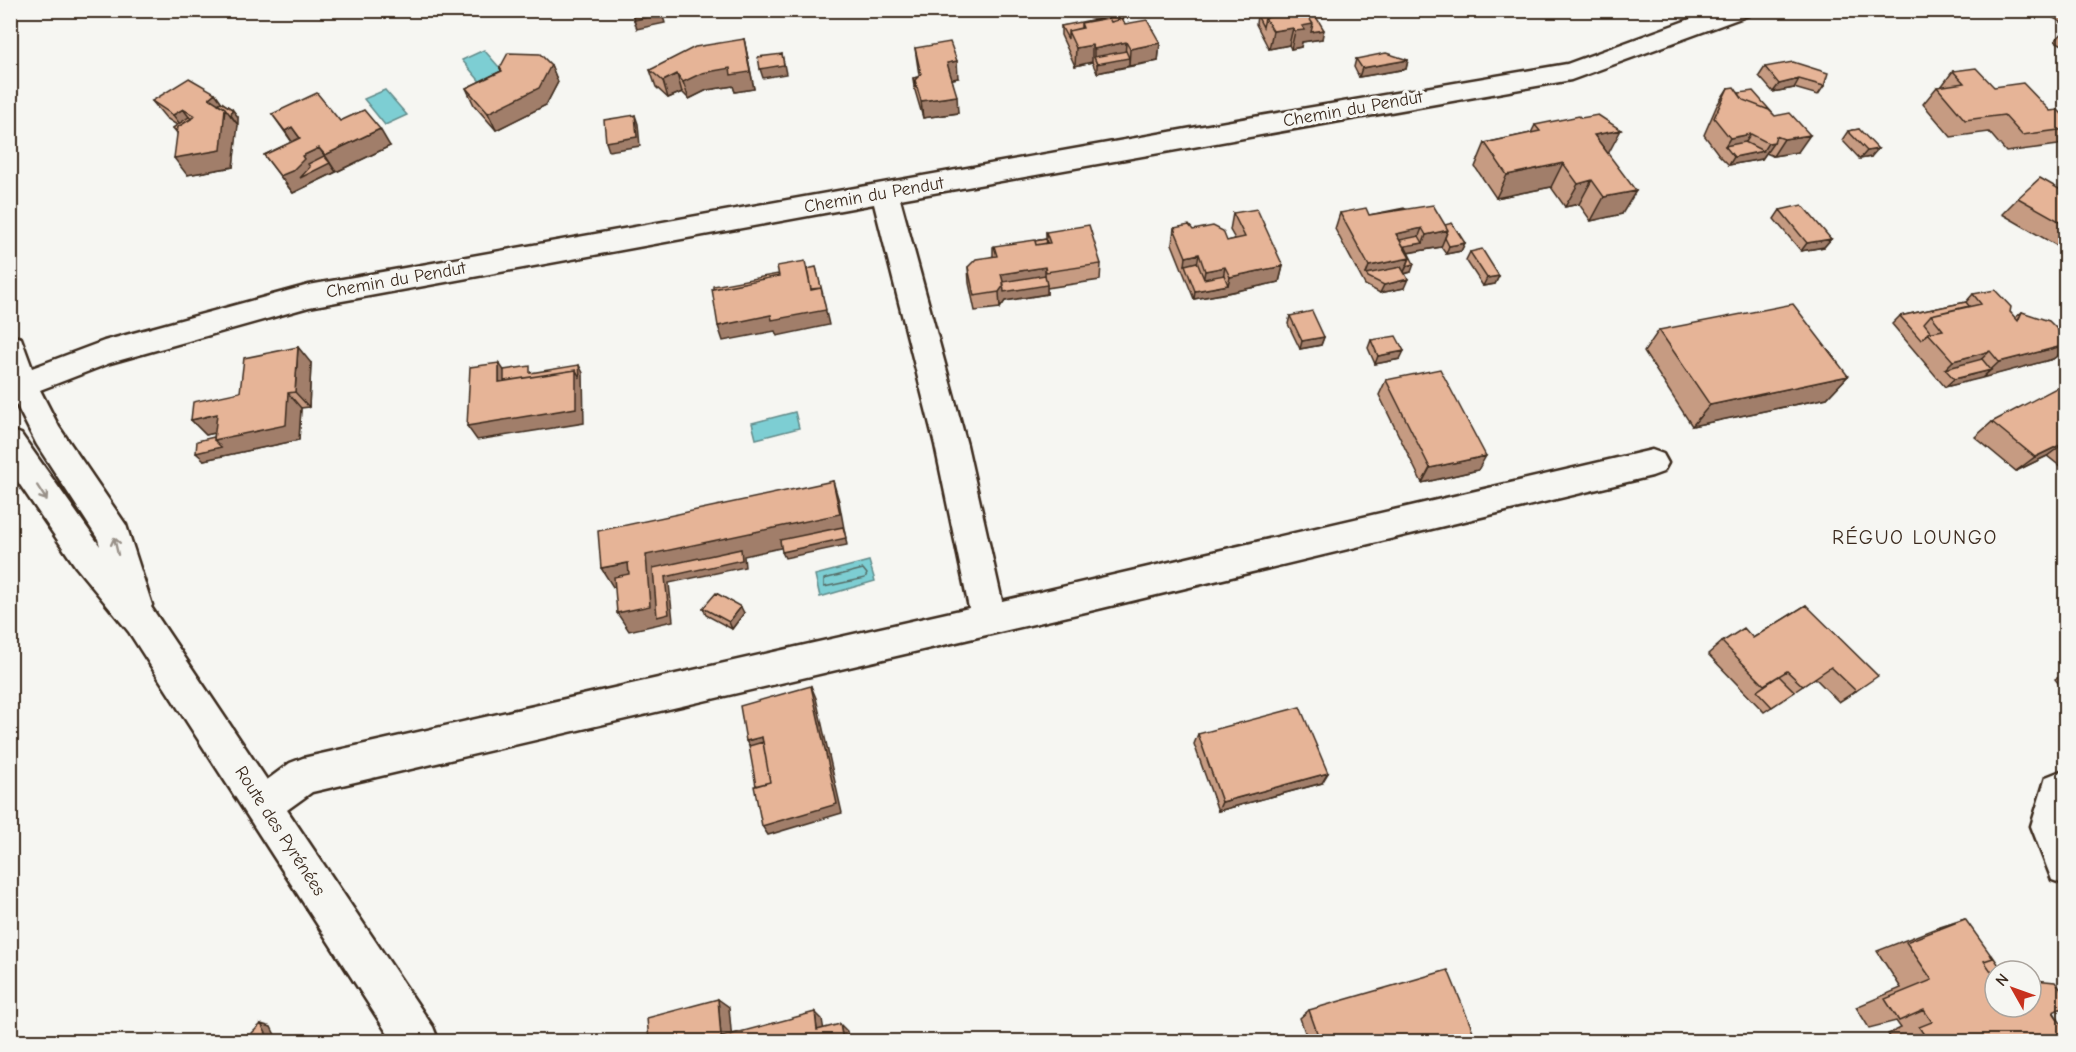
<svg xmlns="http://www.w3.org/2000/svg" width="2076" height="1052" font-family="'Comic Neue',sans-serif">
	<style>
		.water { fill: #7dced3; stroke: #638c8b; stroke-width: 1.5 }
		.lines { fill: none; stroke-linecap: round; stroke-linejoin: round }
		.shore { stroke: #556c66; stroke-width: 1.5 }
		.minor-casing { stroke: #3b2a1e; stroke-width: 5 }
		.minor { fill: #f6f6f2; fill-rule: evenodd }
		.wall { fill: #c69b82; stroke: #3b2a1e; stroke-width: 1.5 }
		.shaded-wall { fill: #a17e6a; stroke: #3b2a1e; stroke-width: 1.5 }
		.building { fill: #e6b497; stroke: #3b2a1e; stroke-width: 1.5 }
		.oneway { stroke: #989088 }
		.labels { text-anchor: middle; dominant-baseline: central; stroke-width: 6; stroke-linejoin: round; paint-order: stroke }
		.street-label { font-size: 18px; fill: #3b2a1e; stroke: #f6f6f2 }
		.neighbourhood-label { font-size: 20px; letter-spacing: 1.5px; fill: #3b2a1e; stroke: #f6f6f2 }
	</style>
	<rect width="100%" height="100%" fill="#f6f6f2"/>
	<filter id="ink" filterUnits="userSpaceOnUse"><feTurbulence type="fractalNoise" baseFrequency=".0167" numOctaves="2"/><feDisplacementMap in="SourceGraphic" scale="12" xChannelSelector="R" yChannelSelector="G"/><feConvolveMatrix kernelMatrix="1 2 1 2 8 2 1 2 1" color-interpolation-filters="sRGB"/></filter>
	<g filter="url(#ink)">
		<path class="water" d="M484 50 506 75 483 85 462 60Z
			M385 90 407 115 385 125 364 99Z
			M795 412 799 428 756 439 752 423Z
			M869 561 875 581 820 597 815 575Z"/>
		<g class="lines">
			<path class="shore" d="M863 569 867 574 865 578 824 587V579Z"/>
			<g class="minor-casing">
				<path id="minor" d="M1715 10H1752L1749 15 1571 80 900 199 967 445 1002 601 1652 450 1663 454 1668 463 1663 472 1652 476 1094 610 312 792 287 810 433 1027 439 1042H393L129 632 76 567 14 476 10 471V430L21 434 100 546 98 539 37 445 14 400 10 401V335L21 338 32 368 104 341 309 285 1254 117 1567 64ZM874 204 935 445 969 608 303 758 290 763 267 780 151 607 152 605 126 525 59 427 40 390 110 363 309 307Z
					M2066 769V885L2052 880 2031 826 2046 777Z"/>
			</g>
			<use href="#minor" class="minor"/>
		</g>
		<path class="wall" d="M1256 10H1312L1322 39 1302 42 1301 47 1291 49 1289 45 1269 49 1256 24 1257 15H1259Z
			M2039 10H2066V25Z
			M1123 18V20L1125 24 1160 43 1158 61 1097 73 1092 62 1075 66 1061 35V26Z
			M2066 29V47L2055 41Z
			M744 39 754 89 735 92 733 86 707 90 689 99 682 92 668 98 656 87 650 70Z
			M915 48 958 78 952 79 958 113 923 118 914 87 913 78 918 77 919 75Z
			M1356 59 1408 60 1406 69 1359 77 1354 67Z
			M551 65 558 82 546 105 496 130 474 105 466 88 501 71 500 68Z
			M1765 67 1824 86 1818 95 1794 88 1773 92 1759 76Z
			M1953 71 1994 87 2066 118V137L2058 145 2006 152 1989 132 1951 137 1923 104 1937 87H1941Z
			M1728 88 1739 93 1798 152 1773 156 1766 153 1762 159 1729 165 1719 155 1704 135 1717 105Z
			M215 93 221 102 232 109 238 117 233 167 187 175 177 133 173 128 177 125 166 118 152 101Z
			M272 114 340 121 390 146 293 193 264 155 292 142Z
			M1535 125 1608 154 1622 214 1591 221 1579 204 1565 207 1551 187 1496 198 1475 167 1485 143 1531 133Z
			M1859 129 1871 157 1860 159 1842 140 1848 131Z
			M2066 193V251L2002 214 2018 198Z
			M1405 209 1445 225 1465 243 1461 251 1446 254 1441 247 1408 253 1411 272 1405 274 1404 288 1380 293 1365 285 1335 229 1340 213 1369 215Z
			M1780 210 1831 239 1824 247 1801 251 1774 219Z
			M1233 213 1283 266 1279 282 1227 293 1194 299 1172 244 1174 228 1193 230 1227 241 1235 239 1230 230Z
			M1046 232 1101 264 1100 280 1047 288V294L1005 301 1000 308 975 311 969 283 968 267 993 256V247L1046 239Z
			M1470 252 1499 276 1495 284 1483 286 1466 260Z
			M1973 294 2010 312 2015 318 2022 312 2066 338V349L2053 359 1945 387 1892 324 1900 316 1966 302Z
			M1290 316 1324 337 1321 345 1300 349 1288 324Z
			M1659 330 1848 376 1827 398 1692 426 1644 352Z
			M1371 340 1400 359 1375 364 1368 348Z
			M311 363 309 407 301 408 299 440 204 460 214 437 215 433 206 435 191 420 240 392Z
			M1386 380 1478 470 1422 483 1379 395Z
			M2066 392V471L2047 456 2016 471 1975 437 1992 422Z
			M1806 605 1856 691 1839 702 1815 678 1764 712 1708 654 1722 642 1753 638Z
			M703 608 744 613 732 629 706 615Z
			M2066 674V693L2055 679Z
			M1198 734 1322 783 1218 811 1194 744Z
			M1965 919 1995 1007H2031V981L2035 980 2065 1031 2066 1041H1893L1888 1034 1901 1028 1896 1021 1869 1028 1856 1007 1901 988 1877 951 1934 929Z
			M1309 1010 1477 1041H1308L1300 1018Z"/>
		<path class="shaded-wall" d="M661 10 665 23 637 29 634 20Z
			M1311 11 1313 24 1324 30 1322 39 1302 42 1301 47 1291 49 1295 31 1305 12Z
			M1293 28 1289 45 1269 49 1273 31Z
			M744 39 754 89 735 92 733 86 707 90 689 99 683 82Z
			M1126 42 1125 58H1129V66L1097 73V64L1094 57V49Z
			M1160 43 1158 61 1129 66 1130 49Z
			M1092 45V62L1075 66 1076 48Z
			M782 54 786 74 763 78 760 69Z
			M1408 60 1406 69 1359 77 1362 68Z
			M957 61 958 78 948 80 947 63Z
			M551 65 558 82 546 105 496 130 488 113Z
			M677 74 682 92 668 98 663 81Z
			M1799 79 1794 88 1773 92 1779 84Z
			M215 93 238 125 233 167 187 175 174 158 209 98Z
			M957 96 958 113 923 118 921 101Z
			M183 109 196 126 186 132 173 115Z
			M232 109 238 117V125L231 116Z
			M635 115 638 124 640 146 609 151 606 142Z
			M292 127 304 144 296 148 285 131Z
			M380 129 390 146 336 172 325 155Z
			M1621 130 1608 154 1594 135Z
			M1751 134 1740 151 1725 146 1730 138Z
			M1810 135 1798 152 1773 156 1784 139Z
			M1774 142 1762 159 1729 165 1734 157 1763 151 1768 143Z
			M319 148 336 172 293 193 280 176 302 156Z
			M1878 149 1871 157 1860 159 1867 151Z
			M1563 163 1551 187 1496 198 1507 175Z
			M1592 180 1579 204 1565 207 1578 184Z
			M1636 191 1622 214 1591 221 1604 197Z
			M1422 228 1416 244 1423 243 1426 235 1448 230 1441 247 1401 254 1396 234Z
			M1831 239 1824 247 1801 251 1807 243Z
			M1465 243 1461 251 1446 254 1449 246Z
			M1199 254 1196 271 1185 265 1186 257Z
			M1410 258 1403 274H1366L1369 266Z
			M1414 264 1411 272 1403 274 1407 266Z
			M1283 266 1279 282 1227 293 1194 299 1195 291 1228 285 1230 277Z
			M816 267 829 325 777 336 775 331 723 341 718 326 813 297Z
			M1045 267V283L1047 285V294L1005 301 1000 308 999 292 1001 274Z
			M1225 267 1222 283 1202 287 1205 271Z
			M1499 276 1495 284 1483 286 1487 278Z
			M1408 279 1404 288 1380 293 1384 285Z
			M1324 337 1321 345 1300 349 1302 341Z
			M2066 345V349L2053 359 1982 378 1999 362Z
			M298 347 311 363 309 407 295 392Z
			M1404 351 1400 359 1375 364 1378 356Z
			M1990 351 1973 367 1945 369 1953 361Z
			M499 363 509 378 576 370 579 365 583 373 584 423 477 440 467 426 499 382Z
			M1991 370 1982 378 1945 387 1954 379Z
			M1848 376 1827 398 1692 426 1710 405Z
			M288 393 301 408 299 440 204 460 196 453Z
			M217 414 232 429 206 435 191 420Z
			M2066 442 2047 456 2016 471 2035 457Z
			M1486 456 1478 470 1422 483 1430 468Z
			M833 481 839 501 847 545 785 558 782 552 845 534 744 556 745 567 669 583 673 621 629 631 617 613 646 555Z
			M628 563 639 581 613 587 601 568Z
			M741 607 744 613 732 629 729 622Z
			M811 686 816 698 842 813 768 835 762 826Z
			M762 737 776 791 746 741Z
			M1328 773 1322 783 1218 811 1222 802Z
			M10 942H12L10 963Z
			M718 999 729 1007 732 1041 721 1037Z
			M815 1012 822 1019 825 1037 817 1030Z
			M261 1024 271 1027 278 1041H270Z
			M840 1024 847 1031 849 1041H843Z"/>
		<path class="building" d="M631 10H661L662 14 634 20Z
			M1269 10H1311L1305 12 1313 24 1302 26 1305 30 1295 31 1293 28 1273 31 1265 18 1273 16Z
			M1311 10H1312L1324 30 1311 32 1313 24 1309 18Z
			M1121 14 1123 18 1117 19 1118 20 1111 22 1109 18 1081 23V28L1068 31V39L1061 26Z
			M1265 14 1267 18H1265L1263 27 1257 15Z
			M1109 18 1111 22 1122 19 1125 24 1147 20 1160 43 1130 49 1126 42 1094 49 1092 45 1076 48 1068 31 1083 28 1081 23Z
			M744 39 750 72 731 75 730 68 702 73 683 82 677 74 663 81 650 70 695 47Z
			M950 42 957 61 947 63 957 96 921 101 915 80 921 74 915 48Z
			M1126 51 1129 58 1097 64 1094 57Z
			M508 53 540 54 551 65 539 88 488 113 466 88 502 71 500 68Z
			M1386 53 1408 60 1362 68 1356 59Z
			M782 54 784 65 760 69 758 57Z
			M1793 62 1828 73 1824 86 1799 79 1779 84 1765 67Z
			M1976 68 1994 87 2023 83 2050 111 2058 110 2066 118V129L2022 135 2004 115 1965 120 1937 87 1964 83 1953 71Z
			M918 77 915 80 916 88 913 78Z
			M189 78 215 93 209 98 225 108 221 150 174 158 178 127 195 116 183 109 173 115 152 101Z
			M1734 87 1743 100 1769 110 1775 116 1790 113 1810 135 1784 139 1776 136 1774 142 1768 143 1751 134 1730 138 1714 118 1728 88Z
			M1753 91 1775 116 1769 110 1743 100 1739 93Z
			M317 93 340 121 364 110 380 129 325 155 319 148 302 156 304 159 292 171 280 176 264 155 300 138 292 127 285 131 272 114Z
			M221 102 232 109 231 116 225 108 218 104Z
			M635 115 637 137 606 142 604 120Z
			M1598 115 1621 130 1594 135 1636 191 1604 197 1592 180 1578 184 1563 163 1507 175 1485 143 1540 131 1535 125 1579 116 1581 118Z
			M189 117 191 119 178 127 177 131 173 128Z
			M1859 129 1878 149 1867 151 1848 131Z
			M1745 142 1763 151 1734 157 1725 146Z
			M324 156 330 163 300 178 310 167 308 164Z
			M2040 178 2066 193V225L2018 198Z
			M1433 205 1448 230 1426 235 1422 228 1396 234 1410 258 1369 266 1340 213 1366 208 1369 215Z
			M1802 205 1831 239 1807 243 1780 210Z
			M1404 208 1405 209 1369 215Z
			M1257 209 1283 266 1230 277 1225 267 1205 271 1199 254 1186 257 1174 228 1189 225 1193 230 1213 226 1223 231 1227 241 1245 237 1233 213Z
			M1452 223 1465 243 1449 246 1445 238 1448 230 1445 225Z
			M1089 225 1101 264 1046 272 1045 267 1001 274 1004 285 999 292 974 296 968 267 976 259 997 256 994 246 1035 240 1036 245 1050 243 1046 232Z
			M1419 236 1423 243 1405 246 1414 264 1407 266 1410 258 1400 240Z
			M1046 239 1047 243 1036 245 1035 241Z
			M1482 249 1499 276 1487 278 1470 252Z
			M805 261 811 290 821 288 826 310 772 320 771 315 718 326 712 289 779 276 777 266Z
			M1197 262 1204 279 1224 275 1228 285 1195 291 1185 265Z
			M816 267 823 295 821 288 811 289 807 269Z
			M1401 267 1408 279 1384 285 1368 277 1366 274Z
			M778 274 779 276 713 289V286Z
			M1045 275 1047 285 1004 292 1003 282Z
			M1995 290 2011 307 2010 312 2018 321 2022 312 2049 321 2066 338V345L1999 362 1990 351 1953 361 1928 333 1943 330 1931 315 1981 304 1973 294Z
			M1966 302 1969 306 1931 315 1924 323 1931 332 1928 333 1921 340 1900 316Z
			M1793 304 1848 376 1710 405 1659 330Z
			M1312 311 1324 337 1302 341 1290 316Z
			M1396 336 1404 351 1378 356 1371 340Z
			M298 347 295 392 288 393 286 425 214 440 217 414 191 420 193 402 240 392 244 358Z
			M1982 359 1991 370 1954 379 1945 369Z
			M499 363V382L576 370V408L467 426 470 367Z
			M579 365 580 378 576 370 504 381V370L530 366V373Z
			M1440 369 1486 456 1430 468 1386 380Z
			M2058 387 2066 392V442L2035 457 1992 422Z
			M214 437V440L221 447 196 453 197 441Z
			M833 481 840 514 646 555 650 606 617 613 614 577 629 574 628 563 601 568 598 531Z
			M843 527 846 538 782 552 780 540Z
			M741 549 742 560 665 577 669 614 657 617 653 568Z
			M716 593 741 607 729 622 703 608Z
			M1806 605 1878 676 1856 691 1831 667 1803 686 1787 671 1764 685 1722 642 1744 628 1753 638Z
			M1779 676 1795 692 1772 707 1757 691Z
			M811 686 837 804 762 826 754 786 770 782 762 737 746 741 740 706Z
			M1300 707 1328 773 1222 802 1198 734Z
			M763 742 770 782 756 786 749 746Z
			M1965 919 1993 958 1984 961 1995 977V1007H2031V982L2035 980 2055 982 2066 996V1006L2053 1012 2066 1031 2041 1041H1928L1919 1027 1932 1022 1924 1010 1899 1021 1885 999 1932 980 1906 942Z
			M1992 955 2003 971H1995V977L1984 961 1993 958 1991 956Z
			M1448 970 1477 1041H1320L1309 1010Z
			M718 999 721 1037 815 1012 817 1030 840 1024 843 1041H649L647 1018Z
			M261 1024 270 1041H245V1040Z
			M2065 1031 2066 1041H2041Z"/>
		<defs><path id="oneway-shaft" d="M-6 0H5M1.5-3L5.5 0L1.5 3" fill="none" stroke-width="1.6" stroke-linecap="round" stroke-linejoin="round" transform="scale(1.5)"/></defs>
		<g class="oneway">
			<use href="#oneway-shaft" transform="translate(42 493) rotate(57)"/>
			<use href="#oneway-shaft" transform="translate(116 546) rotate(-103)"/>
		</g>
	</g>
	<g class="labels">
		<g class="street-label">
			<text transform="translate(1353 109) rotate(-10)">Chemin du Pendut</text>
			<text transform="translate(874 195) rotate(-10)">Chemin du Pendut</text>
			<text transform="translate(396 280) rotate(-10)">Chemin du Pendut</text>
			<text transform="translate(280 831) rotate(57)">Route des Pyrénées</text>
		</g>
		<g class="neighbourhood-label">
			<text x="1915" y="537">RÉGUO LOUNGO</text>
		</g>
	</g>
	<rect width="2076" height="1052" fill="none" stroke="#f6f6f2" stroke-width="36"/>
	<rect x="18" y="18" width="2040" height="1016" fill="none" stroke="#3b2a1e" stroke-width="2" filter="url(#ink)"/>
	<g transform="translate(2013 989) rotate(310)"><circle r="28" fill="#f6f6f2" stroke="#aba49d" stroke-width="1.5"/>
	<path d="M0-4.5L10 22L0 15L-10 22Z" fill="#c8321e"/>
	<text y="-9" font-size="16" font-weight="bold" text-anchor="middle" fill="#3b2a1e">N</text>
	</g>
</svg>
